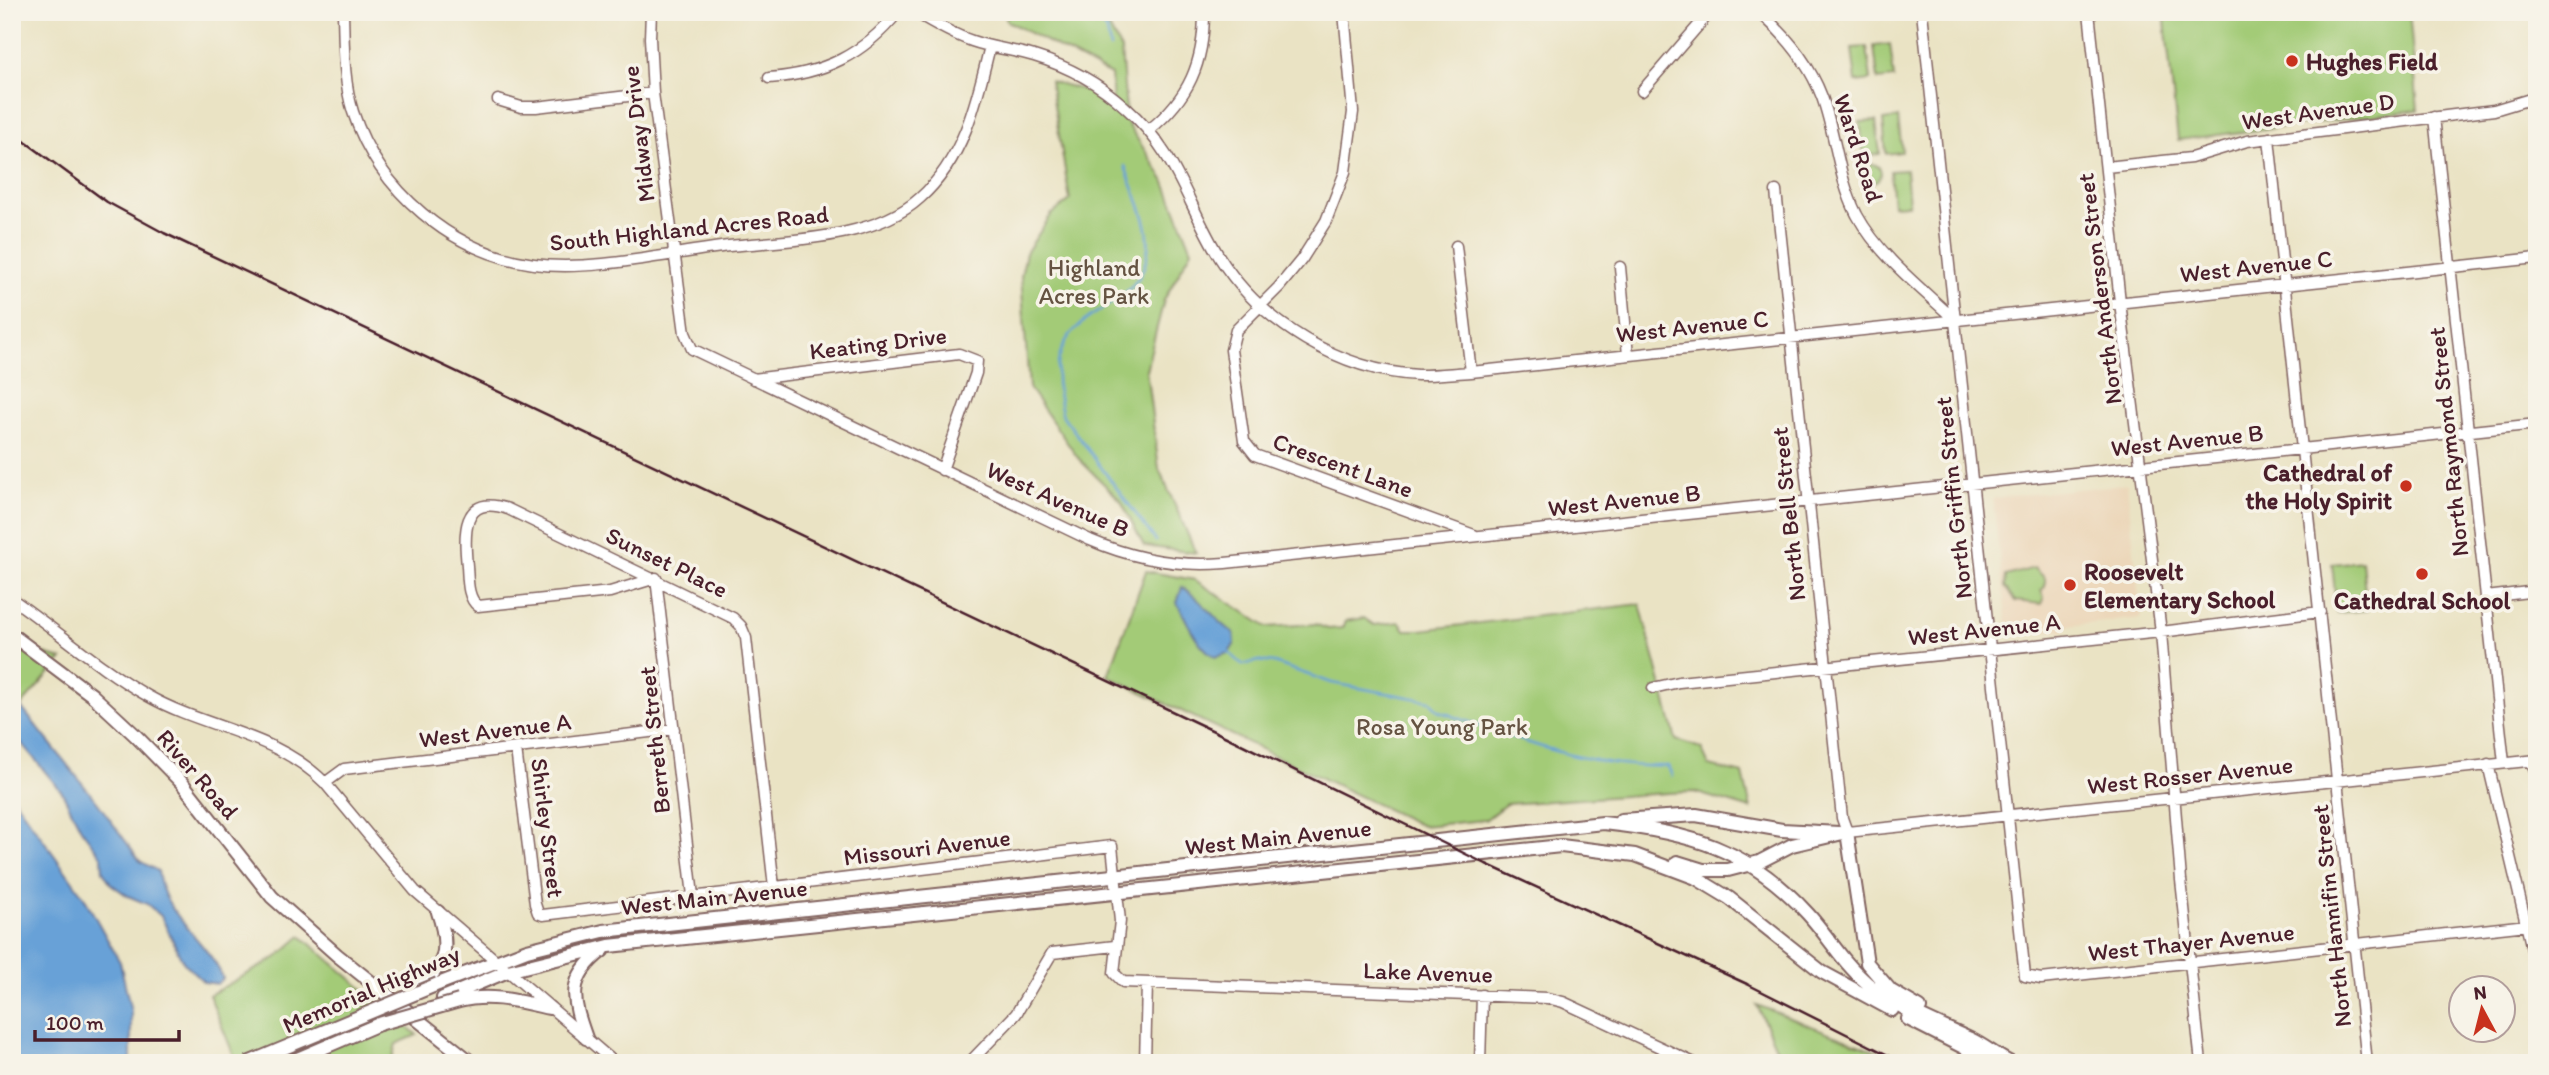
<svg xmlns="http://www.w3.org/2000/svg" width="2549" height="1075" font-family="Itim,sans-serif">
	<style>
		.built { fill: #ecd7ba }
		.green { fill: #a3cb77; stroke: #767551; stroke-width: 2 }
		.water { fill: #67a1d7; stroke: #586081; stroke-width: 2 }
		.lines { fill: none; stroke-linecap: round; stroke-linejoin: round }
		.stream { stroke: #67a1d7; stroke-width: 2.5 }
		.minor-casing { stroke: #826461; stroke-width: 13 }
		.major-casing { stroke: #826461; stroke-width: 16 }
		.minor { stroke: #fff; stroke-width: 10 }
		.major { stroke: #fff; stroke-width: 12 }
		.rail { stroke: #4a1f2b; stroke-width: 2.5 }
		.major-bridge-casing { stroke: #826461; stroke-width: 16; stroke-linecap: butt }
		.major-bridge { stroke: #fff; stroke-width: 12 }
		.poi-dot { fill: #c8321e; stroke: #f7f3e8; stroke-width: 2.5 }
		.labels { text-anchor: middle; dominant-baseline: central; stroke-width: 7; stroke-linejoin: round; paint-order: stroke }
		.poi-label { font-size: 24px; font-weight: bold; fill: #4a1f2b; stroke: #f7f3e8; text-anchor: start }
		.street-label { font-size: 24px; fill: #4a1f2b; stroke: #f7f3e8 }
		.park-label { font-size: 24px; fill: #655342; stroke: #f7f3e8 }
	</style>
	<rect width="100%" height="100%" fill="#f7f3e8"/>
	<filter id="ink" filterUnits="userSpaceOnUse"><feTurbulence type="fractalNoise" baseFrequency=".0143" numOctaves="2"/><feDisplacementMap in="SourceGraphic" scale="14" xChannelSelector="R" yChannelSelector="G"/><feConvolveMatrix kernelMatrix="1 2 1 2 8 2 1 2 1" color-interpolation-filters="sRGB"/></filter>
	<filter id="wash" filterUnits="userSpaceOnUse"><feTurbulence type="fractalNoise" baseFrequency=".00686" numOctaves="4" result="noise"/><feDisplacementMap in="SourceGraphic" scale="28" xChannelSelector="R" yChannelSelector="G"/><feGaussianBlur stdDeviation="1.57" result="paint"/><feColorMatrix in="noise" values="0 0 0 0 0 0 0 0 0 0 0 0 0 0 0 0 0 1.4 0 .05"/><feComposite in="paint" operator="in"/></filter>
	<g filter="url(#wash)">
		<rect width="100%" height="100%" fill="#eae3c4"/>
		<path class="built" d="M2127 484 2141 618 2067 626 2062 633 2057 630 2008 636 1993 498Z"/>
		<path class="green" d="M1005 12H1101L1121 50 1127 123 1164 180 1192 250 1164 300 1146 370 1159 469 1196 553 1144 546 1121 501 1078 458 1029 388 1021 276 1026 253 1051 215 1070 200 1050 81 1091 92 1113 103 1111 75 1007 21Z
			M2164 12H2409L2418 110 2178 140Z
			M1890 44 1894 78 1878 80 1874 46Z
			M1867 47 1871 80 1856 82 1852 48Z
			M1898 118 1902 152 1886 154 1883 120Z
			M1876 121 1880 154 1864 156 1860 122Z
			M1863 173a9 9 0 1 1 18 0a9 9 0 1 1-18 0Z
			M1906 170 1909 204 1893 205 1890 171Z
			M2362 561 2367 610 2337 613 2332 564Z
			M2034 568 2045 578V587L2041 590 2044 597 2041 604 2015 601 2005 587 2006 576Z
			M1146 571 1195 580 1267 627 1315 624 1328 629 1343 628 1346 621 1364 618 1374 625 1400 622 1405 630H1420L1640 604 1676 740 1701 748 1709 766 1743 774 1751 809 1694 792 1668 793 1506 804 1485 820 1422 826 1108 676Z
			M12 635 30 650 62 659 12 716Z
			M301 936 417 1035 396 1044 391 1063H237L209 995 276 958Z
			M1757 1005 1907 1063H1783Z"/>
		<path class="water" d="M1182 587C1201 598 1214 620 1234 633L1235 643 1229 653 1216 657C1197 648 1187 620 1177 603Z
			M21 707 98 803 140 861 158 871C163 916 206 938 223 978L217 984 204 982 183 962 161 916 147 904 128 896 111 884 103 871 102 857 81 829 62 792 18 739 12 709Z
			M12 796 84 897 120 962 131 1011V1063H12Z"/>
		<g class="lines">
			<path class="stream" d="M1068 12 1086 13 1107 30 1110 48
				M1125 166C1133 191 1151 222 1148 249 1141 327 1030 296 1063 416L1156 541
				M1227 651 1243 665 1259 661 1274 663 1332 683 1430 701 1439 711C1513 738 1588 769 1668 766L1672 776"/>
		</g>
	</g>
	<g filter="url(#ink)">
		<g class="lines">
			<g class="minor-casing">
				<path id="minor" d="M343 12C344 45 343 80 353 112 379 191 452 253 534 264 592 272 670 253 729 246 788 240 874 240 920 198 964 159 977 100 990 46
					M651 12 650 38 653 93 685 333 692 349 1090 540C1134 559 1178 567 1225 563L2537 424
					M915 12C933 23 952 34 972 41 992 48 1013 50 1034 56 1067 66 1100 84 1125 107 1178 153 1186 203 1220 258 1261 323 1341 371 1418 375 1436 375 1454 373 1471 372L2537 258
					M1344 12 1353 112 1345 172 1326 221 1302 259 1279 287 1236 330 1231 350 1244 441 1255 455 1474 535
					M1759 12C1787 36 1809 63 1822 97 1836 136 1838 178 1857 215 1880 257 1921 288 1955 320
					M1922 12 2025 976 2041 979 2527 925
					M2089 12 2120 302 2161 632 2181 880 2201 1063
					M769 78C823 74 863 55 898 12
					M1642 91 1710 12
					M498 100 521 107H536L653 93
					M2434 117 2504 763
					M1149 130C1189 98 1204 63 1204 12
					M2269 138 2367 1063
					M2106 167 2191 158 2247 141 2494 110 2537 97
					M1776 191 1842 818 1847 832 2537 760
					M1456 246 1471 372
					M1620 267 1628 355
					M753 379 959 354 977 361 976 373 942 470
					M2486 597 2537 591
					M12 599C58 631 100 669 148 696 206 729 276 733 325 783L415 891 615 1063
					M1653 688 1679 682 2161 632 2320 612
					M516 749 535 904 538 913 543 915 1112 846 1120 921 1114 973 1123 982 1547 998 1563 1002 1694 1063
					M2531 761 2537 774
					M2488 764 2537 970
					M325 783 344 769 674 729
					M693 896 656 578 610 592 478 606C467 598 468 579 467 566 464 535 461 493 508 509L733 618 741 626 746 638 774 887
					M969 1063 1016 1014 1052 953 1115 946
					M1145 1063 1147 983
					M1480 1063 1482 995"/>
			</g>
			<g class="major-casing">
				<path id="major" d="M12 635 92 695 135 735 182 783 272 897 337 955 472 1063
					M1621 820 1696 815 1782 830 1839 833
					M1677 862 1703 870H1728L1759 862 1792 845 1847 832 1867 963 1891 991 1920 1008
					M438 984 527 950 603 931 1603 823C1688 832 1748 848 1808 914 1828 936 1843 963 1867 983 1897 1009 1934 1022 1970 1039 1985 1046 1996 1056 2011 1063
					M412 992C446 967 451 951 438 912
					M443 998 508 971 609 946 1561 846 1635 855 1696 878 1729 898 1822 972 1892 1010
					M459 1001C490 993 518 1001 549 1008
					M1908 1019 1969 1050 1993 1055
					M586 1038C572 999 566 978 603 950
					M288 1063 379 1024"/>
			</g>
			<use href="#minor" class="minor"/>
			<use href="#major" class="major"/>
			<path class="rail" d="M12 132 107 202 164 233 1239 743 1486 864 1747 984 1904 1063"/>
			<g class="major-bridge-casing">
				<path id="major-bridge" d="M379 1024 459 1001
					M248 1063 438 984"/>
			</g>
			<use href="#major-bridge" class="major-bridge"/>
		</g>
	</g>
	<g class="poi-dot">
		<circle cx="2292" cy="61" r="7"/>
		<circle cx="2406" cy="486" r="7"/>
		<circle cx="2422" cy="574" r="7"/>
		<circle cx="2070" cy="585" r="7"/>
	</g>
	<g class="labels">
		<g class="poi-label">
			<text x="2306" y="61">Hughes Field</text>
			<text x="2392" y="472" text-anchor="end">Cathedral of<tspan x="2392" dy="28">the Holy Spirit</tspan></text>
			<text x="2084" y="571">Roosevelt<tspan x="2084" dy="28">Elementary School</tspan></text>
			<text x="2422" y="600" text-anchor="middle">Cathedral School</text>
		</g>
		<g class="street-label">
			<text transform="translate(2318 111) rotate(-8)">West Avenue D</text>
			<text transform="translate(638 134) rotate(-97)">Midway Drive</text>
			<text transform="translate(1859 148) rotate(72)">Ward Road</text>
			<text transform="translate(689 228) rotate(-6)">South Highland Acres Road</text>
			<text transform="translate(2256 266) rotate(-6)">West Avenue C</text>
			<text transform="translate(2099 289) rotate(-97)">North Anderson Street</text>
			<text transform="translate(1692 326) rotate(-6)">West Avenue C</text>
			<text transform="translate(878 343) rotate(-7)">Keating Drive</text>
			<text transform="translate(2187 440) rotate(-6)">West Avenue B</text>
			<text transform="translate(2448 442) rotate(-96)">North Raymond Street</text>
			<text transform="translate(1343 465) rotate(20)">Crescent Lane</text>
			<text transform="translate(1953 498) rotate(-96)">North Griffin Street</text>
			<text transform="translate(1058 499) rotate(24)">West Avenue B</text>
			<text transform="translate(1624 500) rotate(-6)">West Avenue B</text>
			<text transform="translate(1788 514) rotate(-96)">North Bell Street</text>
			<text transform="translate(667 562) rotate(26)">Sunset Place</text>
			<text transform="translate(1984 629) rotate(-6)">West Avenue A</text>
			<text transform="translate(495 730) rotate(-7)">West Avenue A</text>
			<text transform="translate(654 740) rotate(-96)">Berreth Street</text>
			<text transform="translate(198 774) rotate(49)">River Road</text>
			<text transform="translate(2190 775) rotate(-6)">West Rosser Avenue</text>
			<text transform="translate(548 828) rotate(83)">Shirley Street</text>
			<text transform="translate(1278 837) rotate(-6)">West Main Avenue</text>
			<text transform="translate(927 847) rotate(-7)">Missouri Avenue</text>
			<text transform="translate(714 897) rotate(-6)">West Main Avenue</text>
			<text transform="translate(2331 916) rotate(-96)">North Hannifin Street</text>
			<text transform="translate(2191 942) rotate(-6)">West Thayer Avenue</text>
			<text transform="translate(1428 972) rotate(2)">Lake Avenue</text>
			<text transform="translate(371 989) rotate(-23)">Memorial Highway</text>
		</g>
		<g class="park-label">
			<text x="1094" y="267">Highland<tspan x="1094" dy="28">Acres Park</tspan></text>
			<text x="1442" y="726">Rosa Young Park</text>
		</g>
	</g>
	<rect width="2549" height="1075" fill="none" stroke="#f7f3e8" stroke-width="42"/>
	<g transform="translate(2482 1009) rotate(353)"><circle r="33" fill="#f7f3e8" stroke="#b29e9c" stroke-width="2"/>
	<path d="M0-5L12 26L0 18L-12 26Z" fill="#c8321e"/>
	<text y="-10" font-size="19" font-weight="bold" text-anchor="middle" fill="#4a1f2b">N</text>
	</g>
	<path d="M35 1030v10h144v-10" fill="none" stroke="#4a1f2b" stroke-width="3.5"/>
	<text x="46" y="1030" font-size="21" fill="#4a1f2b" stroke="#f7f3e8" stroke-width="5" paint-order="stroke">100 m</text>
</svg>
